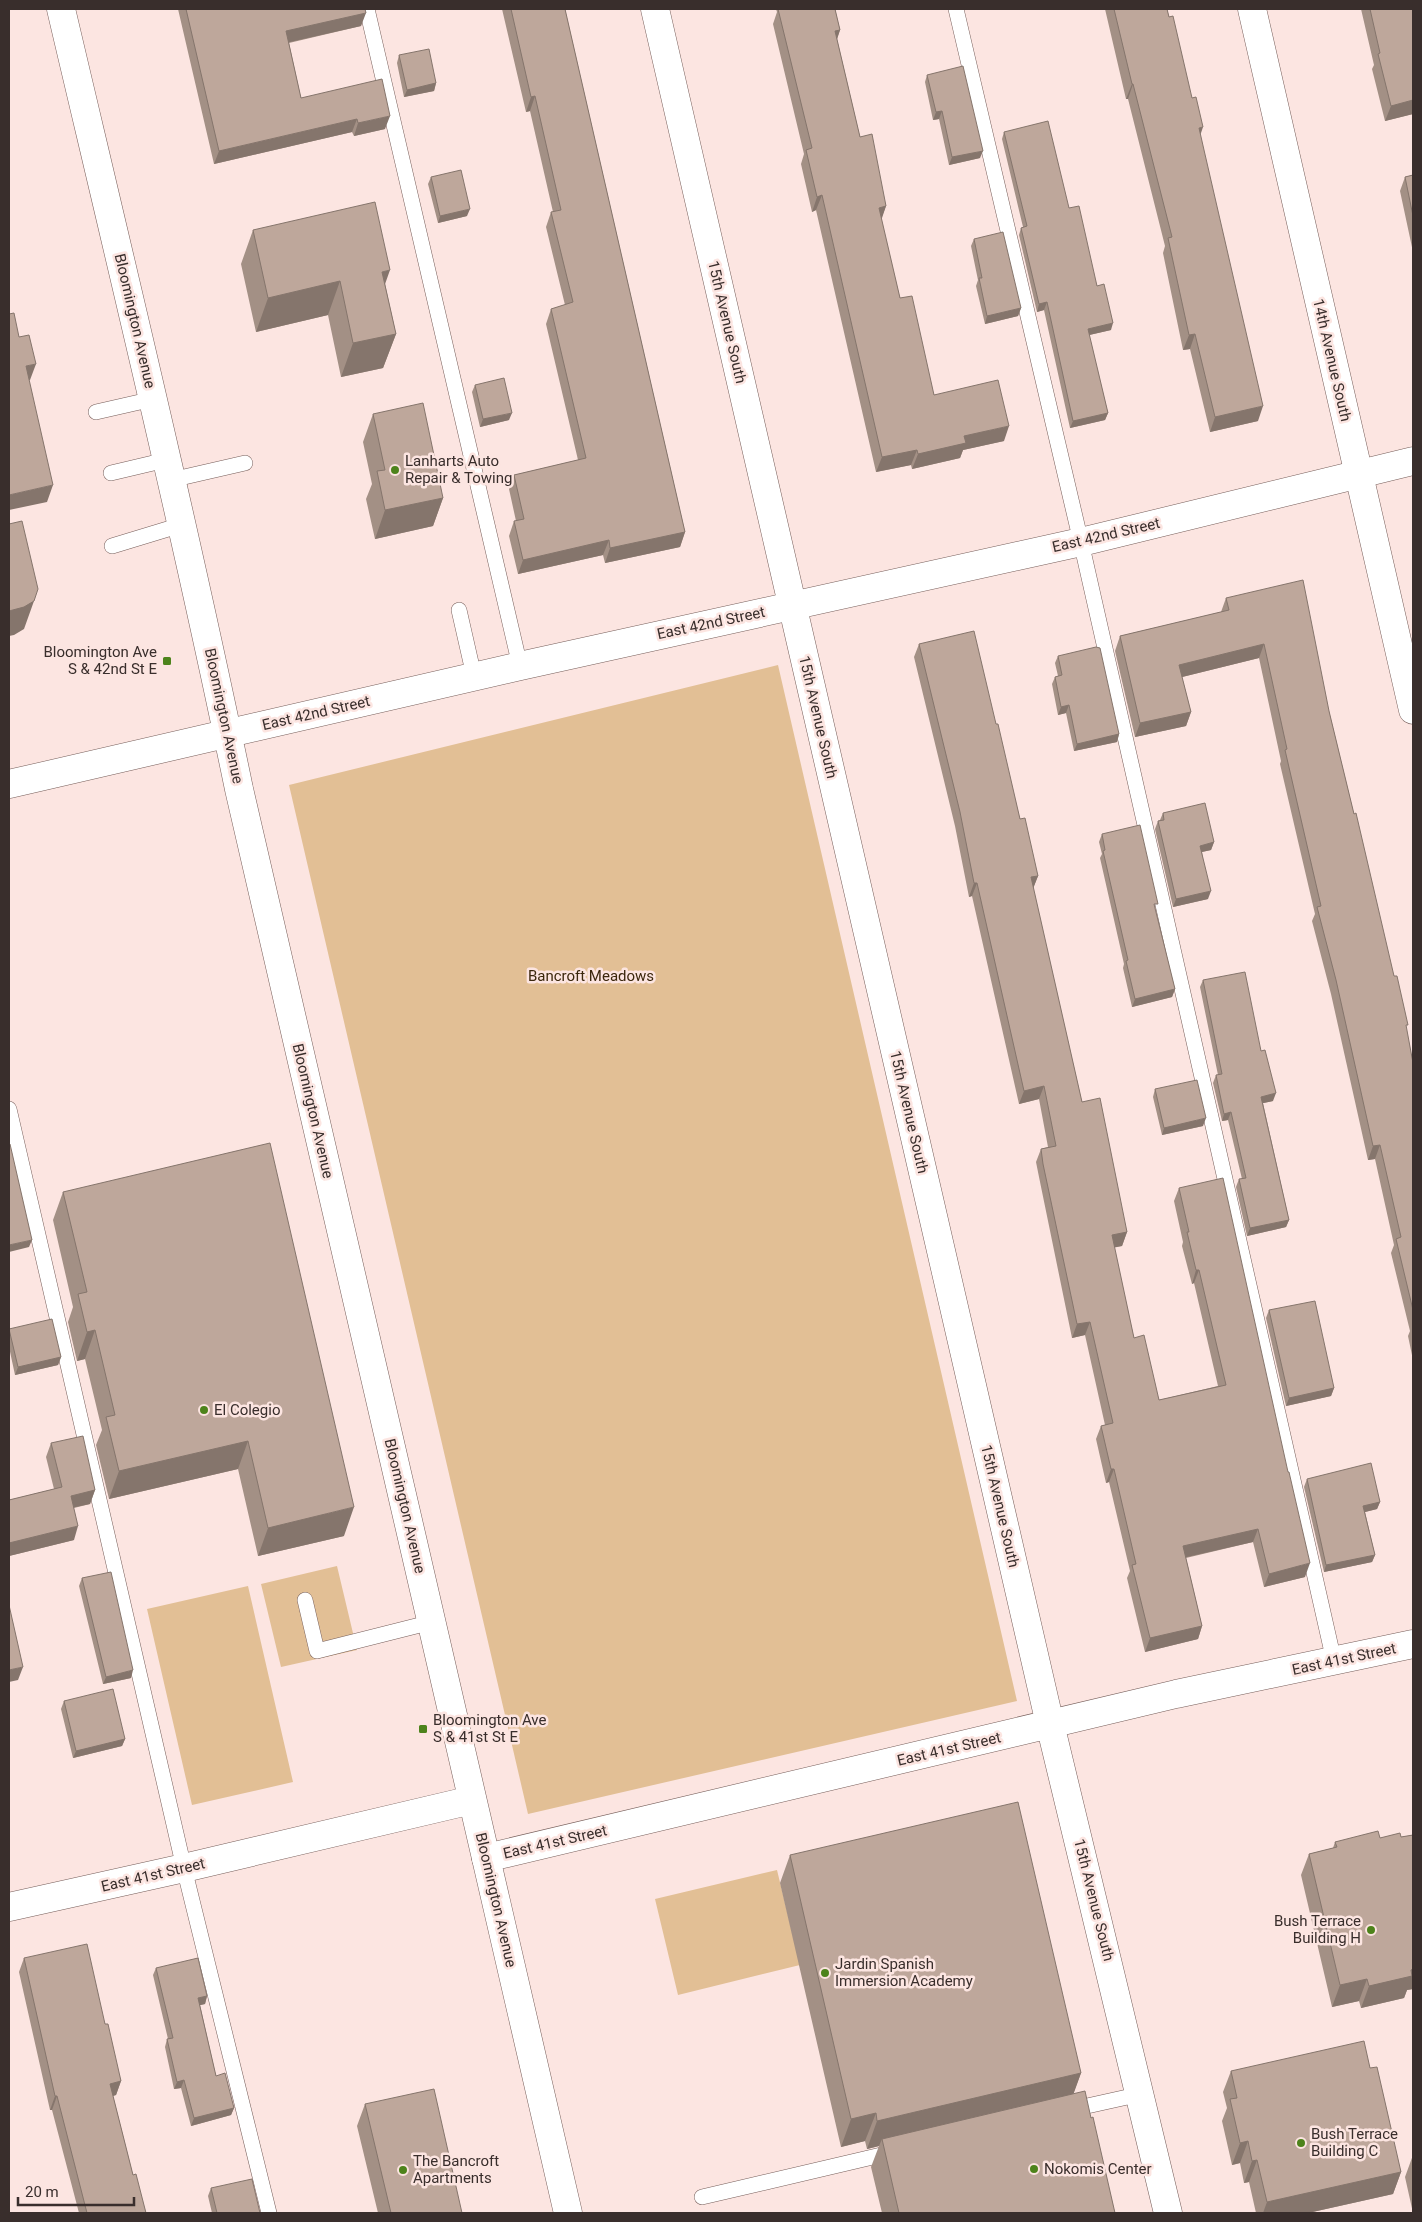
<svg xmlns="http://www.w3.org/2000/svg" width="1422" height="2222" font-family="Roboto,sans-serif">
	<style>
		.green { fill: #e2bf95 }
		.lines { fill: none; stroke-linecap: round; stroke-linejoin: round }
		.lane-casing { stroke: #765e5a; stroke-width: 16 }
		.street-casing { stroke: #765e5a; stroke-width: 29 }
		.secondary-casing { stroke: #765e5a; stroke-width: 29 }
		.lane { stroke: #fff; stroke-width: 15 }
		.street { stroke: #fff; stroke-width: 28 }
		.secondary { stroke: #fff; stroke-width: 28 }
		.wall { fill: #a39085 }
		.shaded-wall { fill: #85756c }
		.building { fill: #bea79b; stroke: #85756c }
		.poi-dot { fill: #4d831b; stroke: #fce5e1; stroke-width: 2 }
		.labels { text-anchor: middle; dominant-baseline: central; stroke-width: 5; stroke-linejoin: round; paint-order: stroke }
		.street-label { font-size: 15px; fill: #392e2c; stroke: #fce5e1 }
		.poi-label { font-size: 15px; fill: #392e2c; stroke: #fce5e1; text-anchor: start }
		.park-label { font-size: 15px; fill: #3b270d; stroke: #fce5e1 }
	</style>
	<rect width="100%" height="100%" fill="#fce5e1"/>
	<path class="green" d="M778 665 1017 1701 528 1814 289 785Z
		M337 1566 357 1650 281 1667 261 1584Z
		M248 1586 293 1782 192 1805 147 1609Z
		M777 1870 800 1965 678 1995 655 1899Z"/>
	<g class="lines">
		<g class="lane-casing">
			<path id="lane" d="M367 9 520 666
				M956 9 1081 542 1334 1661
				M96 412 153 399
				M111 473 166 460
				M171 480 245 463
				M112 546 181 525
				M459 610 474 676
				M9 1109 184 1868 269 2213
				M305 1600 317 1651 432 1622
				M1069 2110 1141 2094
				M702 2197 894 2152"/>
		</g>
		<g class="street-casing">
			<path id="street" d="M655 9 1050 1724 1168 2213
				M1252 9 1413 710
				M486 1858 1176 1694 1413 1644
				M9 1907 184 1868 472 1800"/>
		</g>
		<g class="secondary-casing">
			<path id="secondary" d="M61 9C122 268 185 528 239 789L568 2213
				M9 784 520 666 1081 542 1413 461"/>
		</g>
		<use href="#lane" class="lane"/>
		<use href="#street" class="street"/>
		<use href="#secondary" class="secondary"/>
	</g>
	<path class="wall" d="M178 9H365L361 26 289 43 301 98 385 129 354 136 352 132 214 164Z
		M502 9H565L685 532 680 547 605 563 603 555 518 574 509 536 514 521H516L509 489 514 475 578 460 546 324 551 309 565 305 546 227 551 212H553L530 111 526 112Z
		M776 9H835L840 30 837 39 860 137 886 206 881 219 900 298 934 395 1004 441 963 450 960 458 912 469 911 465 876 472 816 210 812 212 801 164 804 154 773 24 777 12Z
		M1105 9H1167L1200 135 1258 421 1210 432 1190 349 1183 350 1163 253 1165 246 1128 99H1126Z
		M1361 9H1413V114L1385 121 1372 69 1374 65Z
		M399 55 436 83 434 91 404 97 397 63Z
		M927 75 980 158 949 165 939 119 933 120 925 82Z
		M1004 132 1069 208 1097 286 1111 330 1089 335 1108 413 1105 420 1070 428 1044 310 1037 312 1019 235 1021 228 1023 227 1002 139Z
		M1413 175V252L1400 191 1405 177Z
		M431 177 467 216 438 223 428 184Z
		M253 230 385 284 396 334 383 368 341 377 328 315 256 332 241 264Z
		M974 239 1021 308 1018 316 985 324 976 286 978 280 971 246Z
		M475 385 509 420 480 427 472 392Z
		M373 414 443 498 433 526 375 539 366 499 372 484 363 442Z
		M1226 598 1329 711 1406 1029 1413 1063V1360L1408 1336 1410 1331 1391 1253 1394 1245 1375 1159 1368 1160 1331 994 1312 921 1315 914 1280 764 1281 761 1259 658 1182 677 1191 712 1186 726 1135 737 1115 651 1120 636 1221 612Z
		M919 644 996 724 1020 819 1038 876 1033 888 1082 1102 1127 1232 1122 1246 1114 1247 1134 1338 1159 1400 1218 1386 1194 1283 1192 1284 1182 1246 1183 1242 1174 1201 1179 1188 1305 1577 1264 1587 1253 1542 1186 1558 1202 1626 1198 1639 1145 1652 1127 1578 1130 1571 1109 1482 1106 1483 1096 1439 1101 1426 1105 1425 1085 1335 1072 1338 1039 1177 1036 1162 1041 1149 1048 1147 1039 1099 1019 1104 972 896 969 897 955 826 914 657Z
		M1058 656 1119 734 1117 742 1074 751 1066 713 1058 715 1052 684 1055 677 1058 676 1055 663Z
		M1163 813 1214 842 1211 850 1202 852 1208 899 1173 907 1155 829 1158 821 1160 820Z
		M1102 834 1155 910 1175 989 1172 997 1132 1007 1123 968 1124 964 1100 858 1102 854 1099 842Z
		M1203 980 1261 1051 1273 1101 1263 1103 1289 1220 1286 1227 1247 1236 1236 1187 1239 1179H1242L1228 1120 1222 1121 1213 1083 1216 1075H1218L1200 987Z
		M1155 1089 1203 1126 1162 1135 1153 1097Z
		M63 1192 344 1536 258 1556 238 1469 109 1499 96 1445 102 1430 85 1359 77 1361 68 1322 73 1307 53 1220Z
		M1269 1310 1334 1388 1331 1396 1286 1406 1266 1318Z
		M9 1329 61 1357 58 1365 15 1375 9 1347Z
		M51 1443 95 1490 90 1504 74 1508V1540L9 1556V1500L54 1489 46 1457Z
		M1307 1479 1380 1502 1377 1509 1365 1512 1375 1555 1372 1562 1324 1572 1304 1487Z
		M82 1578 131 1678 103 1684 79 1586Z
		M64 1701 125 1739 122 1746 73 1758 61 1709Z
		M1413 1835V1989L1407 1990 1404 1998 1361 2008 1359 2001 1332 2007 1301 1875 1309 1854 1333 1848 1335 1842 1380 1838 1401 1837Z
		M790 1855 1081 2073 1073 2094 1091 2118 1115 2213H882L871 2167 879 2146 867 2149 865 2141 841 2147 780 1883Z
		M24 1958 105 2024 121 2081 116 2095 113 2096 133 2175 146 2213H79L52 2110H50L19 1972Z
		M156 1968 207 1996 205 2004 200 2005 216 2076 234 2108 231 2115 191 2126 181 2088 174 2089 165 2047 167 2039H168L153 1975Z
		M1370 2068 1401 2172 1393 2194 1308 2213H1256L1249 2182 1244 2183 1240 2163 1232 2165 1222 2121 1227 2108 1223 2092 1231 2071Z
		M365 2104 462 2213H378L357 2126Z
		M1413 2155V2213L1405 2177Z
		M211 2188 260 2213H212L208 2196Z"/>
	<path class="shaded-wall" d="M366 13 361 26 281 44 286 31Z
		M840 30 835 45V31Z
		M436 83 434 91 404 97 407 90Z
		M1132 84H1133L1128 99H1126Z
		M535 96 530 111 526 112 531 97Z
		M1413 100V114L1385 121 1391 106Z
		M942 111 939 119 933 120 936 112Z
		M390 116 385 129 354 136 358 123Z
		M357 119 352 132 214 164 219 151Z
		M1203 127 1198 142 1199 128Z
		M983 151 980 158 949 165 952 157Z
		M822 195 816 210 812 212 817 197Z
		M886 206 881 221 879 208Z
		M470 209 467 216 438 223 440 216Z
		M390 270 378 304 382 272Z
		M340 281 328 315 256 332 268 298Z
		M1047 302 1044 310 1037 312 1039 304Z
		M1021 308 1018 316 985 324 987 316Z
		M1113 323 1111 330 1085 336 1088 329Z
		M396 334 383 368 341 377 353 343Z
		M1195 334 1190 349 1183 350 1189 335Z
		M36 364 30 380 20 382 26 366Z
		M1263 406 1258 421 1210 432 1215 417Z
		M512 413 509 420 480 427 483 419Z
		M1108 413 1105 420 1070 428 1073 421Z
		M1009 426 1004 441 963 450 960 458 912 469 918 454 964 436Z
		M917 450 911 465 876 472 882 457Z
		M53 485 47 502 9 510V495Z
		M443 498 433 526 375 539 385 510Z
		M685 532 680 547 605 563 610 548Z
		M609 540 603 555 518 574 523 560Z
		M34 601 24 629 14 635 9 636V611Z
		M1264 644 1259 658 1174 679 1179 665Z
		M1069 705 1066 713 1058 715 1061 707Z
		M1191 712 1186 726 1135 737 1140 723Z
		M1119 734 1117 742 1074 751 1077 744Z
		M1214 842 1211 850 1197 853 1200 846Z
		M1038 876 1033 889 1031 877Z
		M974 883H977L972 896 969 897Z
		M1211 891 1208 899 1173 907 1176 899Z
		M1175 989 1172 997 1132 1007 1135 999Z
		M1044 1086 1039 1099 1019 1104 1024 1091Z
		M1276 1093 1273 1101 1259 1104 1261 1097Z
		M1231 1112 1228 1120 1222 1121 1224 1114Z
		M1206 1118 1203 1126 1162 1135 1164 1128Z
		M1380 1145 1375 1159 1368 1160 1373 1146Z
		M1289 1220 1286 1227 1247 1236 1250 1228Z
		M1127 1232 1122 1246 1107 1249 1112 1235Z
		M32 1240 29 1247 9 1252V1245Z
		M1196 1270H1199L1194 1283 1192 1284Z
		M1090 1322 1085 1335 1072 1338 1077 1324Z
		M95 1330 85 1359 77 1361 87 1332Z
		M61 1357 58 1365 15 1375 18 1367Z
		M1334 1388 1331 1396 1286 1406 1289 1398Z
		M248 1441 238 1469 109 1499 119 1471Z
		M1111 1469H1114L1109 1482 1106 1483Z
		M95 1490 90 1504 66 1509 71 1496Z
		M1380 1502 1377 1509 1361 1513 1363 1506Z
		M354 1507 344 1536 258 1556 268 1528Z
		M78 1526 74 1540 9 1556V1543Z
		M1258 1529 1253 1542 1178 1559 1183 1546Z
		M1375 1555 1372 1562 1324 1572 1326 1565Z
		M1310 1563 1305 1577 1264 1587 1269 1574Z
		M1202 1626 1198 1639 1145 1652 1150 1638Z
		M23 1667 18 1680 9 1682V1670Z
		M133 1670 131 1678 103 1684 106 1677Z
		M125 1739 122 1746 73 1758 76 1751Z
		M1413 1969V1989L1407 1990 1404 1998 1361 2008 1369 1986Z
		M1367 1979 1359 2001 1332 2007 1340 1985Z
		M207 1996 205 2004 196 2006 198 1998Z
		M1081 2073 1071 2101 882 2139 879 2146 867 2149 877 2121Z
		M184 2080 181 2088 174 2089 177 2082Z
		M121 2081 116 2095 105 2098 110 2084Z
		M55 2096H57L52 2110H50Z
		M234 2108 231 2115 191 2126 194 2118Z
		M876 2113 865 2141 841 2147 851 2119Z
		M1248 2141 1240 2163 1232 2165 1240 2143Z
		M1257 2160 1249 2182 1244 2183 1252 2161Z
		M1401 2172 1393 2194 1308 2213H1263L1267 2202Z"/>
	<path class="building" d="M186 9H365L366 13 286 31 301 98 382 79 390 116 358 123 357 119 219 151Z
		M511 9H565L685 532 610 548 609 540 523 560 514 521 524 519 514 475 586 458 551 309 573 302 551 212 561 210 535 96 531 97Z
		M778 9H835L840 30 835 31 860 137 872 134 886 206 879 208 900 298 912 296 934 395 998 380 1009 426 964 436 966 443 918 454 917 450 882 457 822 195 817 197 806 150 812 148Z
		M1114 9H1167L1169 17 1173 16 1192 98 1196 97 1203 127 1199 128 1204 150 1263 406 1215 417 1195 334 1189 335 1168 238 1172 237 1133 84H1132Z
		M1370 9H1413V100L1391 106 1378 54 1380 53Z
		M429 49 436 83 407 90 399 55Z
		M963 66 983 151 952 157 942 111 936 112 927 75Z
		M1048 121 1069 208 1079 206 1097 286 1104 284 1113 323 1088 329 1108 413 1073 421 1047 302 1039 304 1021 228 1027 226 1004 132Z
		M461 170 470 209 440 216 431 177Z
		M1413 175V216L1405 177Z
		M375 202 390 270 382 272 396 334 353 343 340 281 268 298 253 230Z
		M1003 232 1021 308 987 316 979 278H982L974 239Z
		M14 313 19 337 29 335 36 364 26 366 53 485 9 495V314Z
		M504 378 512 413 483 419 475 385Z
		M423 403 443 498 385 510 377 471 385 470 373 414Z
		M22 521 38 589 34 601 24 607 9 611V524Z
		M1303 580 1329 711 1354 814 1356 813 1394 976H1397L1408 1025H1406L1413 1063V1310L1396 1239 1401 1237 1380 1145 1373 1146 1336 980 1317 907 1321 906 1285 750 1287 749 1264 644 1179 665 1191 712 1140 723 1120 636 1229 610 1226 598Z
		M974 631 996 724H998L1020 819 1025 818 1038 876 1031 877 1082 1102 1100 1098 1127 1232 1112 1235 1134 1338 1144 1335 1159 1400 1226 1385 1199 1270H1196L1187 1232H1189L1179 1188 1223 1178 1288 1472H1289L1310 1563 1269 1574 1258 1529 1183 1546 1202 1626 1150 1638 1132 1565 1136 1564 1114 1469H1111L1101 1426 1113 1423 1090 1322 1077 1324 1043 1164 1041 1149 1056 1146 1044 1086 1024 1091 977 883H974L960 812 919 644Z
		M1096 647 1100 648 1119 734 1077 744 1069 705 1061 707 1055 677 1062 675 1058 656Z
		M1205 803 1214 842 1200 846 1211 891 1176 899 1158 821 1164 820 1163 813Z
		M1140 825 1158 904H1154L1175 989 1135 999 1126 961 1128 960 1103 851 1105 850 1102 834Z
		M1245 972 1261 1051 1265 1050 1276 1093 1261 1097 1289 1220 1250 1228 1239 1179 1246 1178 1231 1112 1224 1114 1216 1075 1222 1074 1203 980Z
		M1197 1080 1206 1118 1164 1128 1155 1089Z
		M270 1143 354 1507 268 1528 248 1441 119 1471 106 1417 115 1415 95 1330 87 1332 78 1294 87 1292 63 1192Z
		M9 1144H10L32 1240 9 1245Z
		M1315 1301 1334 1388 1289 1398 1269 1310Z
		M52 1319 61 1357 18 1367 9 1329Z
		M83 1436 95 1490 71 1496 78 1526 9 1543V1500L62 1487 51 1443Z
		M1371 1463 1380 1502 1363 1506 1375 1555 1326 1565 1307 1479Z
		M111 1572 133 1670 106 1677 82 1578Z
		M9 1605 23 1667 9 1670Z
		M113 1689 125 1739 76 1751 64 1701Z
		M1018 1802 1081 2073 877 2121 876 2113 851 2119 790 1855Z
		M1378 1831 1380 1838 1400 1833 1401 1837 1413 1835V1969L1411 1970 1412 1976 1369 1986 1367 1979 1340 1985 1309 1854 1337 1847 1335 1842Z
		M87 1944 105 2024H108L121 2081 110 2084 133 2175 136 2174 146 2213H87L57 2096H55L24 1958Z
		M198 1958 207 1996 198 1998 216 2076 225 2073 234 2108 194 2118 184 2080 177 2082 167 2039 173 2038 156 1968Z
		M1364 2041 1370 2068 1377 2067 1401 2172 1267 2202 1257 2160 1252 2161 1248 2141 1240 2143 1230 2099 1237 2098 1231 2071Z
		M434 2089 462 2213H391L365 2104Z
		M1085 2091 1091 2118 1093 2117 1115 2213H899L882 2139Z
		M252 2179 260 2213H217L211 2188Z"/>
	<g class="poi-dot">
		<circle cx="395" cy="470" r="5"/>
		<rect x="162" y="656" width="10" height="10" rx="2.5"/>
		<circle cx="204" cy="1410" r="5"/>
		<rect x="418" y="1724" width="10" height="10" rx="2.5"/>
		<circle cx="1371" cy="1930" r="5"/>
		<circle cx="825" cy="1973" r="5"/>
		<circle cx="1301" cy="2143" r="5"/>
		<circle cx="1034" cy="2169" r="5"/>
		<circle cx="403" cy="2170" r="5"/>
	</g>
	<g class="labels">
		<g class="street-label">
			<text transform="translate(135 321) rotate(77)">Bloomington Avenue</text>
			<text transform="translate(727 322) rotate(77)">15th Avenue South</text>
			<text transform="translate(1332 360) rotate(77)">14th Avenue South</text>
			<text transform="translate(1106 535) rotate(-13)">East 42nd Street</text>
			<text transform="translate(711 623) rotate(-12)">East 42nd Street</text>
			<text transform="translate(316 713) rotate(-13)">East 42nd Street</text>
			<text transform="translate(224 716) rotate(78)">Bloomington Avenue</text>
			<text transform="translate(818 717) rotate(77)">15th Avenue South</text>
			<text transform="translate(313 1111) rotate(77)">Bloomington Avenue</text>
			<text transform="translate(909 1112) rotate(77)">15th Avenue South</text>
			<text transform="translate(405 1506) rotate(77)">Bloomington Avenue</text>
			<text transform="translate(1000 1506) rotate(77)">15th Avenue South</text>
			<text transform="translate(1344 1659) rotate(-12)">East 41st Street</text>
			<text transform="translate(949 1749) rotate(-13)">East 41st Street</text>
			<text transform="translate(555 1842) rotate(-13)">East 41st Street</text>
			<text transform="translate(153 1875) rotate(-13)">East 41st Street</text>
			<text transform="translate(496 1900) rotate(77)">Bloomington Avenue</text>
			<text transform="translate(1094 1900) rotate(76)">15th Avenue South</text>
		</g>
		<g class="poi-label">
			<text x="405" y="461">Lanharts Auto<tspan x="405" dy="17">Repair &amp; Towing</tspan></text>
			<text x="157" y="652" text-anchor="end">Bloomington Ave<tspan x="157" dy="17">S &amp; 42nd St E</tspan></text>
			<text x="214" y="1410">El Colegio</text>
			<text x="433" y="1720">Bloomington Ave<tspan x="433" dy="17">S &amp; 41st St E</tspan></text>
			<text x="1361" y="1921" text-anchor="end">Bush Terrace<tspan x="1361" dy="17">Building H</tspan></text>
			<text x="835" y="1964">Jardin Spanish<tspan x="835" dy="17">Immersion Academy</tspan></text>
			<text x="1311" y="2134">Bush Terrace<tspan x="1311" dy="17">Building C</tspan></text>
			<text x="413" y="2161">The Bancroft<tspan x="413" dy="17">Apartments</tspan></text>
			<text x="1044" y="2169">Nokomis Center</text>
		</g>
		<g class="park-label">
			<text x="591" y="976">Bancroft Meadows</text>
		</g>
	</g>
	<rect width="1422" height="2222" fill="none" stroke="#392e2c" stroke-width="20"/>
	<path d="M18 2197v8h116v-8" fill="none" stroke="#392e2c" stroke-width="2.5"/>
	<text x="25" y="2197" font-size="15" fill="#392e2c" stroke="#fce5e1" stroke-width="4" paint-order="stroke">20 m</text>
</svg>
